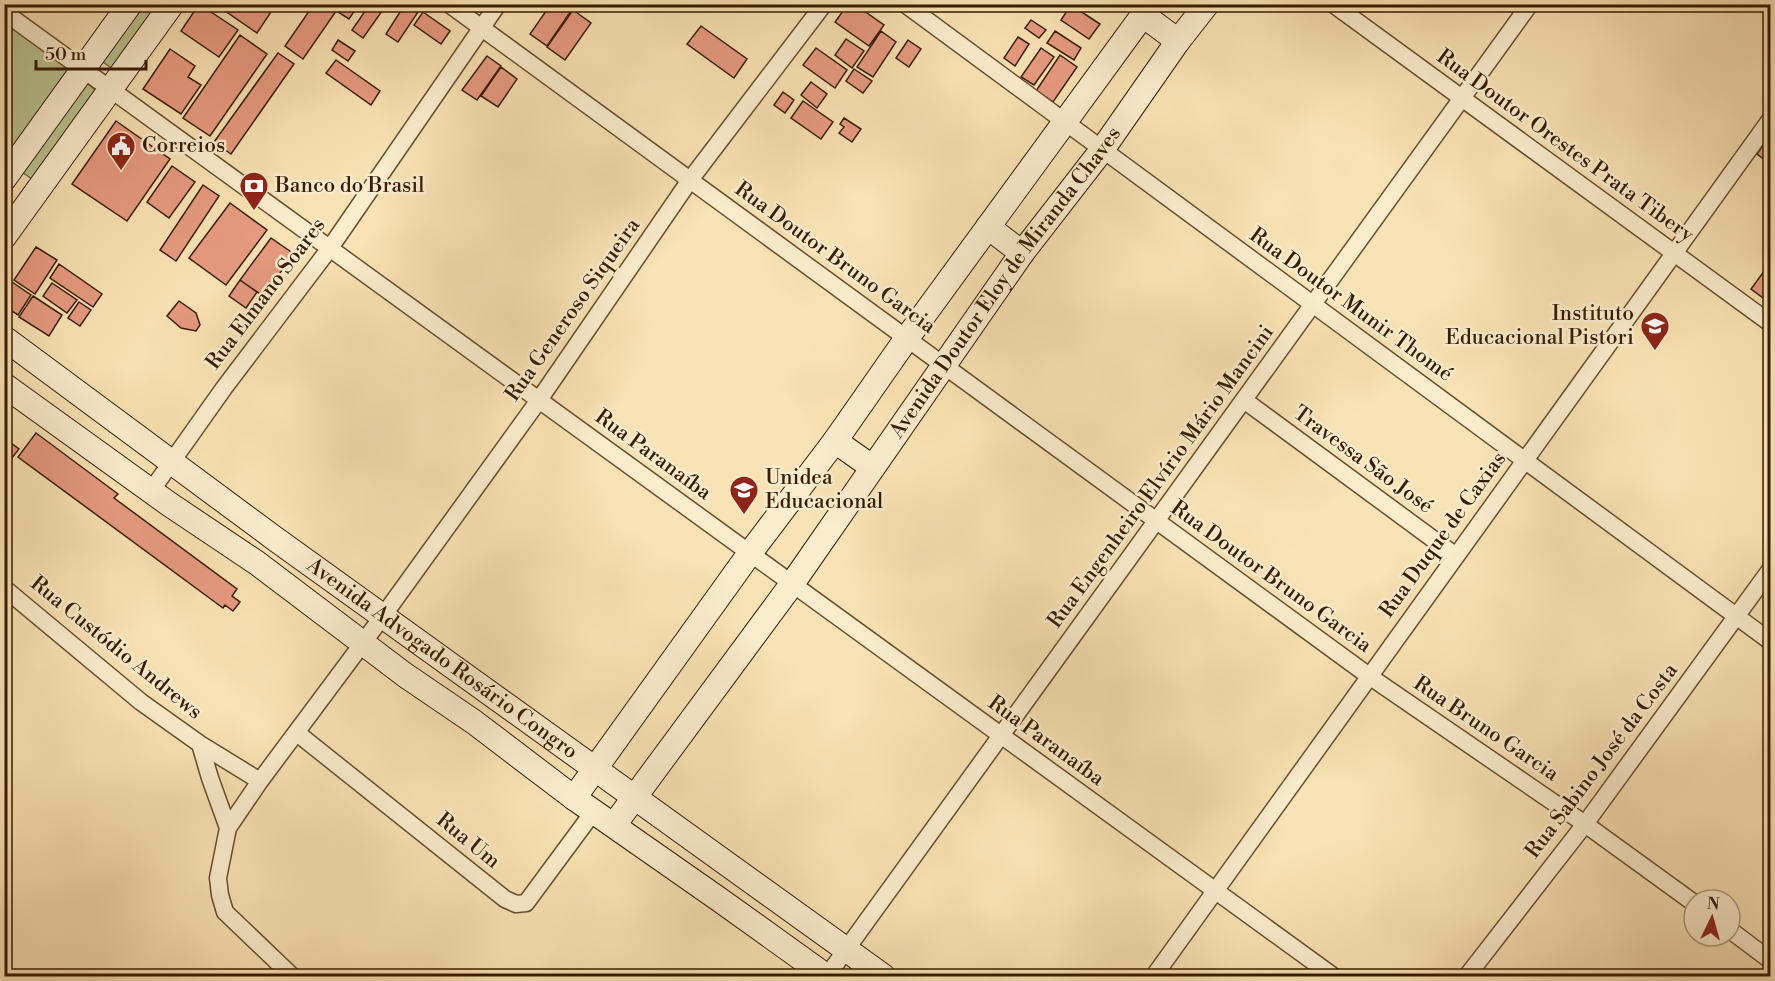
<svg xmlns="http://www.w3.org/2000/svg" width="1775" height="981" font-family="'Libre Bodoni',serif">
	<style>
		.green { fill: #b9c490; stroke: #787048; stroke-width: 1.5 }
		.building { fill: #e79a7f; stroke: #371c00; stroke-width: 1.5 }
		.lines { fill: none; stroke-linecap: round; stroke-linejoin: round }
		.street-casing { stroke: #684e2d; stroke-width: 19 }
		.secondary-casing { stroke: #371c00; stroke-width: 26 }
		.street { stroke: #fbecce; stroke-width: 16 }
		.secondary { stroke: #fbecce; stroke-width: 24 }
		.labels { text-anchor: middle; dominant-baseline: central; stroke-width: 5; stroke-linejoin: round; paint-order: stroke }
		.poi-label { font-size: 21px; fill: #371c00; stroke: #fbecce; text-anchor: start }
		.street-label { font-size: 21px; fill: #371c00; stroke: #fbecce }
	</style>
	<rect width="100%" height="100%" fill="#f9e2b3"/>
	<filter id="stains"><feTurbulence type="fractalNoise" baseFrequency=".00333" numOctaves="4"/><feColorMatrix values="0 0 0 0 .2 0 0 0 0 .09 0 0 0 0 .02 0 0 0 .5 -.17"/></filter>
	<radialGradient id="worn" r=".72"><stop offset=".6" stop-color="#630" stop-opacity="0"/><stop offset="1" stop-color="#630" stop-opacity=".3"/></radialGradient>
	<path class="green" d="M139 5H163L114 70 99 59Z
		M5 17 82 75 5 180Z
		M84 81 99 93 35 181 19 170Z"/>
	<path class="building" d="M199 4 238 30 219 57 181 31Z
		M215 4H266L273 9 257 33Z
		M314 4H341L303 59 285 46Z
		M343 4H359L349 19 338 12Z
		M370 4H387L363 38 352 30Z
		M405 4H413L420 9 398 42 386 34Z
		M551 4H561L571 11 547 46 530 34Z
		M848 4H854L884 25 869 46 835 22Z
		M1071 5 1100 24 1089 39 1061 20Z
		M573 10 591 23 565 60 547 47Z
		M423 12 450 31 441 44 414 25Z
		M1031 20 1046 30 1039 38 1025 28Z
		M701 26 747 59 734 78 687 44Z
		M881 31 896 42 873 77 857 67Z
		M1055 31 1081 48 1074 60 1047 43Z
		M240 35 267 54 210 136 183 118Z
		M1018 37 1029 44 1015 66 1004 58Z
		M846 39 864 51 852 68 835 55Z
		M338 40 355 51 348 61 332 50Z
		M908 40 921 49 909 67 896 58Z
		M816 48 847 70 835 88 803 65Z
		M1041 48 1054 57 1034 85 1021 77Z
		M170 49 195 66 188 77 201 85 181 114 143 89Z
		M278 53 294 64 231 154 214 142Z
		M1060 55 1077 67 1053 102 1036 91Z
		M487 56 501 66 477 100 462 90Z
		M336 60 380 91 371 105 326 73Z
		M501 67 517 79 498 107 481 96Z
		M854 69 872 81 863 93 846 81Z
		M811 82 827 94 817 108 801 95Z
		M783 92 794 100 785 113 774 105Z
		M803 101 833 122 821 139 791 118Z
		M844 118 861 129 852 142 839 133 844 127 840 124Z
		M116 121 170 159 127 221 72 184Z
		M1770 135V164L1757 154Z
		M172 166 195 182 169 218 147 202Z
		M203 185 219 196 176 261 160 250Z
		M230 203 267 230 226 285 189 258Z
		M271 238 294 254 263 296 240 280Z
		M36 247 57 260 35 294 14 280Z
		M1770 263V303L1751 289Z
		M59 264 102 294 93 307 50 278Z
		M240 280 257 292 246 308 229 296Z
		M12 282 31 295 18 315 4 306V295Z
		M52 283 77 300 67 313 43 296Z
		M33 296 62 315 49 336 19 317Z
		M179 301 196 313 200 325 196 331 181 328 167 316Z
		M79 302 91 310 80 326 68 318Z
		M36 433 118 494 114 498 237 589 232 596 240 602 233 611 225 605 223 608 18 457Z
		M4 438 19 449 8 463 4 460Z"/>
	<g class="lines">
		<g class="street-casing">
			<path id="street" d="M449 4 1369 676 1585 824 1694 903
				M905 4 1770 641
				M1333 4 1770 323
				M4 12 1333 976
				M1244 400 1456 556
				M151 491 224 388 330 248 498 4
				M4 588 141 702 200 744 260 781
				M297 733 505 899 516 904 526 903 594 811
				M200 744 210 778 228 828 218 878 220 895 225 912 292 976
				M228 828 260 781 383 616 539 400 690 180 824 4
				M1730 930 1770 960
				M827 976 1530 4
				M1154 976 1770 120
				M1467 976 1585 824 1770 570"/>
		</g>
		<g class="secondary-casing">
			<g id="secondary">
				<path d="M1143 15 1178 41"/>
				<path d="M4 179 130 4"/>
				<path d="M988 227 1022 253"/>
				<path d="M4 237 172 4"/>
				<path id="s1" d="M4 338 274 538 883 976"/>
				<path d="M4 385 169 504 257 563 405 675 474 722 574 798 720 900 826 976"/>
				<path d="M835 441 872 467"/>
				<path d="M574 798 750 553 835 441 907 338 1151 4"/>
				<path id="s2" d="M614 825 792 584 1022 253 1102 150 1178 41 1207 4"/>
			</g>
		</g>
		<use href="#street" class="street"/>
		<use href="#secondary" class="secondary"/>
	</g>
	<defs>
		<g id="civic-pin" transform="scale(1.5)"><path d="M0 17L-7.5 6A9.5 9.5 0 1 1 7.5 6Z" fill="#8f2418" stroke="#fbecce"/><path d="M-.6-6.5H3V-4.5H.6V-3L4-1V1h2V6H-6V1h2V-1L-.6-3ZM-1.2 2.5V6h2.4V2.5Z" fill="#fff"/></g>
		<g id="bank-pin" transform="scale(1.5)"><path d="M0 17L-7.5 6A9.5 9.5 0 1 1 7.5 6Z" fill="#8f2418" stroke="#fbecce"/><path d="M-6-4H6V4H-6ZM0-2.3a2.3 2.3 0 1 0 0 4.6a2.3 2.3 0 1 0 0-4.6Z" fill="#fff"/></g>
		<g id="school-pin" transform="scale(1.5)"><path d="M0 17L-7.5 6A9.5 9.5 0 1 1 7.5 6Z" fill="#8f2418" stroke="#fbecce"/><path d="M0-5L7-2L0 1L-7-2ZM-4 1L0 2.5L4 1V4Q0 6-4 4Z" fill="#fff"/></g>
		<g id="university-pin" transform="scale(1.5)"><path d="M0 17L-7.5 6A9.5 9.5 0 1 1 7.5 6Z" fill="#8f2418" stroke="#fbecce"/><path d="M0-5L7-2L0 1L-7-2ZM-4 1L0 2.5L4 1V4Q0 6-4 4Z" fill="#fff"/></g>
	</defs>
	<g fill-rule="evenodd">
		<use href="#civic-pin" x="121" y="146"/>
		<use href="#bank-pin" x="254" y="186"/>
		<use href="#school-pin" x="1655" y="326"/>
		<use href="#university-pin" x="744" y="490"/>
	</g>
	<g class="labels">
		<g class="poi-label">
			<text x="142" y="146">Correios</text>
			<text x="275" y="186">Banco do Brasil</text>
			<text x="1634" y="314" text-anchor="end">Instituto<tspan x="1634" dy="24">Educacional Pistori</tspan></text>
			<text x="765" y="478">Unidea<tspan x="765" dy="24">Educacional</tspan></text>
		</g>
		<g class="street-label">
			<text transform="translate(1565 146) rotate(36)">Rua Doutor Orestes Prata Tibery</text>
			<text transform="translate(835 258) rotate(36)">Rua Doutor Bruno Garcia</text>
			<text stroke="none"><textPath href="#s2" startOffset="669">Avenida Doutor Eloy de Miranda Chaves</textPath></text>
			<text transform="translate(266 294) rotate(-53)">Rua Elmano Soares</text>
			<text transform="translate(1351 305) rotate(36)">Rua Doutor Munir Thomé</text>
			<text transform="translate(573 310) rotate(-55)">Rua Generoso Siqueira</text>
			<text transform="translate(653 455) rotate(36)">Rua Paranaíba</text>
			<text transform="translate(1363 460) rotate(36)">Travessa São José</text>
			<text transform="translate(1161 477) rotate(-54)">Rua Engenheiro Elvírio Mário Mancini</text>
			<text transform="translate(1443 535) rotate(-54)">Rua Duque de Caxias</text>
			<text transform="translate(1271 577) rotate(36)">Rua Doutor Bruno Garcia</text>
			<text transform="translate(116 648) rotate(39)">Rua Custódio Andrews</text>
			<text stroke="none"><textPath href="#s1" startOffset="543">Avenida Advogado Rosário Congro</textPath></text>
			<text transform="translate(1486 729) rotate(34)">Rua Bruno Garcia</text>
			<text transform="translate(1046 741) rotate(36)">Rua Paranaíba</text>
			<text transform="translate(1602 761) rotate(-53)">Rua Sabino José da Costa</text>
			<text transform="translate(468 841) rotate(39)">Rua Um</text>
		</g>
	</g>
	<rect width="1775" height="981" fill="none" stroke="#f9e2b3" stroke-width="24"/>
	<rect x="6" y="6" width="1763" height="969" fill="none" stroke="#371c00" stroke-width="3"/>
	<rect x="12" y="12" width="1751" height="957" fill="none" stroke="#371c00" stroke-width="1.5"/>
	<g transform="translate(1712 918) rotate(5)"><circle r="28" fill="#fbecce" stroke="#ad997c" stroke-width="1.5"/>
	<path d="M0-4.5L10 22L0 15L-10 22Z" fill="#8f2418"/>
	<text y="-9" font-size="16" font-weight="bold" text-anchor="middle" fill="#371c00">N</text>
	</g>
	<path d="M36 60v9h110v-9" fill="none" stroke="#371c00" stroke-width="3"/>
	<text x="45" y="60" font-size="18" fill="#371c00" stroke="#fbecce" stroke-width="4.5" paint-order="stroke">50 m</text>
	<rect width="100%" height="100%" filter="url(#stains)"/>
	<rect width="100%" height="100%" fill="url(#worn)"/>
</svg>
